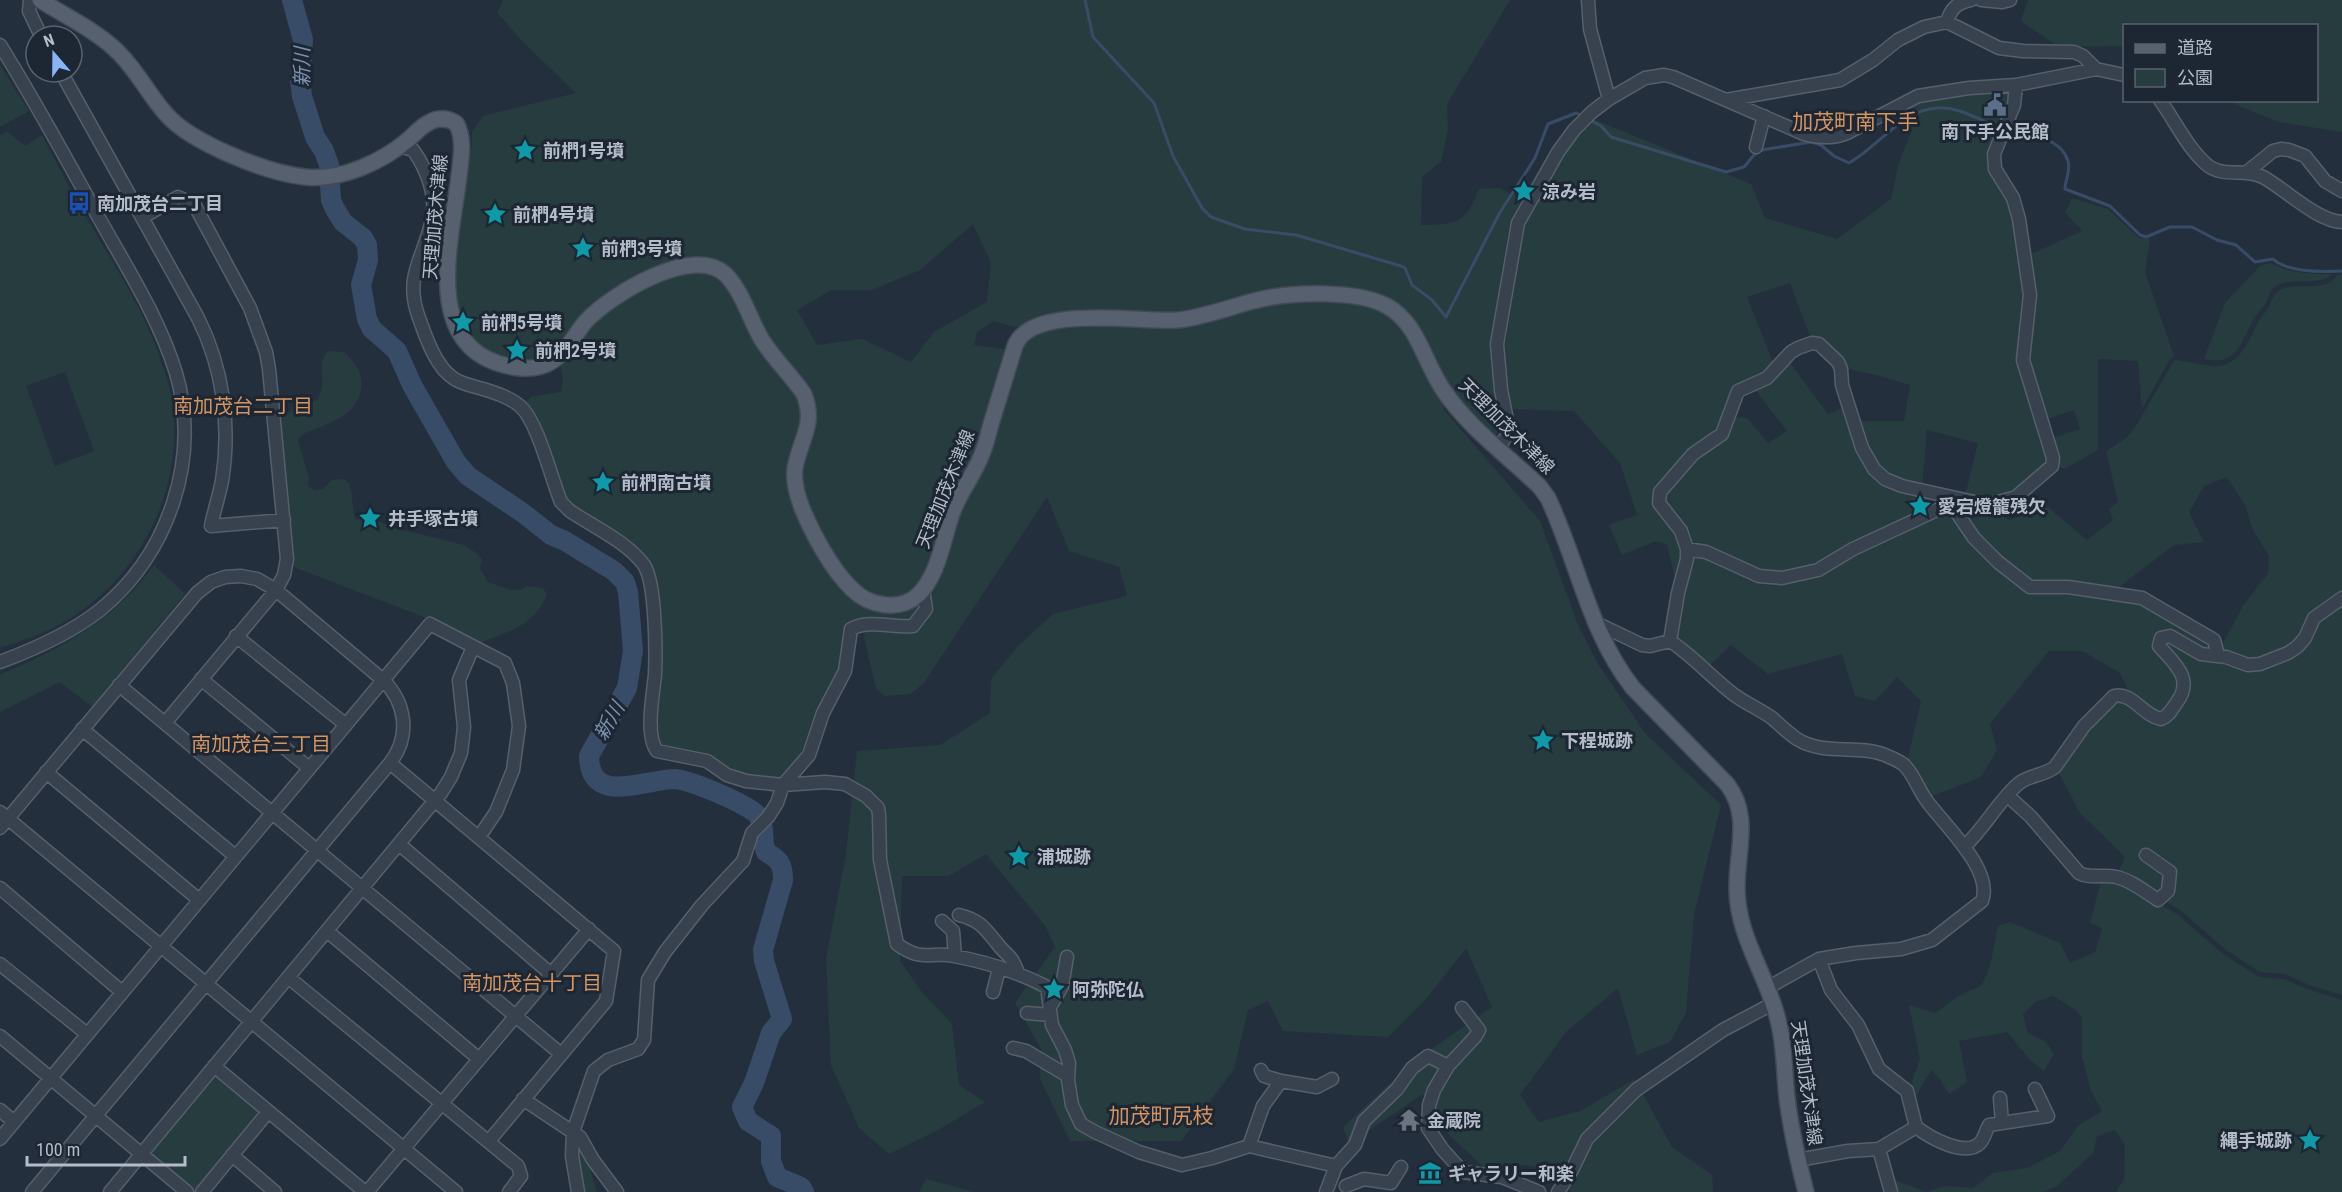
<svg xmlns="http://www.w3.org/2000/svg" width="2342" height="1192" font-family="'Roboto Condensed','Noto Sans JP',sans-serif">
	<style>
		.green { fill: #263c3f; fill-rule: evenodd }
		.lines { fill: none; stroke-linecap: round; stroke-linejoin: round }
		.stream { stroke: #394c67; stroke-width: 3 }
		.river { stroke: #394c67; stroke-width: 20 }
		.minor-casing { stroke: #565f6c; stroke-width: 15 }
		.major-casing { stroke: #414a57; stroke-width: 18 }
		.minor { stroke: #38414e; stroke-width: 12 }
		.major { stroke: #56606e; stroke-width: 15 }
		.labels { text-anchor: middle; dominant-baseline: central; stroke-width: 6; stroke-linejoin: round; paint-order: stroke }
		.poi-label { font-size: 18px; font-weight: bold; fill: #b4bcc9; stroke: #1d2633; text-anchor: start }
		.street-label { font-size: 18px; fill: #b4bcc9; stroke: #1d2633 }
		.water-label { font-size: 20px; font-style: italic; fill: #7c92b1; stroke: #1d2633 }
		.neighbourhood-label { font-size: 20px; fill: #d59563; stroke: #1d2633 }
		.quarter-label { font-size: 21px; fill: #d59563; stroke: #1d2633 }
	</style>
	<rect width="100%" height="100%" fill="#242f3e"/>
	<path class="green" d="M503 0H1510L1447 104 1448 129 1441 162 1422 177 1421 225C1457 225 1466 223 1479 189L1499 188 1522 199 1511 221 1508 233 1491 340 1496 394 1504 427 1495 434 1458 399 1448 386 1411 315 1392 301 1367 291 1327 289 1193 314 1031 324 1014 327 994 321 977 332 974 345 1011 350 976 458 930 563C925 573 919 587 909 594 892 606 864 594 851 580 836 565 806 511 803 491 799 464 815 440 816 414L727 268 636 277 590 304 577 318 560 344 538 361 527 362 494 354 471 339 458 317 453 279 465 177 472 146V132L483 116 576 93 526 45 497 13ZM973 224 991 263 987 302 934 332 911 362 862 339 817 345 797 310 831 290H872L920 270Z
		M2028 0H2342V132L2278 122 2228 101 2316 100V26H2124V48L2120 46 2059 47 2021 21Z
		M0 65 29 111 0 127Z
		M2010 91 2013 95 1991 153 2010 199 2026 295 2020 352 2049 464 2020 490 1988 502 1965 496 1978 443 1927 430 1922 487C1874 477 1874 461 1855 421H1904L1910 385 1880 376 1845 368 1811 339 1790 283 1747 297 1775 367 1740 385 1719 432 1658 490 1684 549 1675 593 1674 574 1667 545 1656 541 1622 555 1609 525 1637 515 1620 463 1574 411 1511 409 1507 386 1505 344 1525 226 1564 156 1579 135 1596 120 1751 184 1765 218 1837 239 1891 199 1898 165 1912 130 1893 125C1896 120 1899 114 1904 110 1921 93 1986 92 2010 91Z
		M7 131 25 146 42 135C58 166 74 197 92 227 115 266 140 305 156 347 162 364 169 382 172 399 186 493 136 587 51 629 35 637 17 642 0 648V135ZM65 372 94 451 55 466 26 386Z
		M2072 198 2108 209 2139 238 2150 239 2145 272 2174 356 2170 359 2142 409 2138 361 2098 359V450L2066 468H2061L2050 439 2080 429 2074 410 2044 420 2028 368 2029 255 2082 231 2065 212Z
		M2270 263C2290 273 2311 274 2332 274 2318 289 2287 273 2272 290 2269 294 2268 298 2266 302 2263 308 2258 312 2255 317 2241 340 2239 367 2204 359L2225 303 2260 266Z
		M699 272C712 275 720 279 728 289L798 397 803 420 791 452 787 477 788 486 798 515 848 595C868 614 887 608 913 607L953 527 1021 342 1040 329 1126 322 1288 299 1357 302 1385 312 1407 332 1443 404 1444 410 1540 521 1578 625 1598 664 1645 733 1721 805 1694 914 1686 1013 1670 1042 1637 1055 1618 988 1566 1032 1520 1095 1539 1122 1580 1111 1635 1079 1672 1147 1712 1175 1713 1192H1571L1556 1171 1523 1165 1483 1167 1437 1123 1423 1094 1349 1144 1343 1127 1414 1061 1492 1007 1466 948 1427 998 1388 1037 1283 1031 1268 1001 1248 1010 1234 1069 1181 1141H1070L1040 1079 1041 1049 1015 1003 1055 947 1046 927 986 854 949 876H902L900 961 921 991 952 1024 959 1085 985 1102 938 1130 889 1154 859 1128 831 1065 826 959 846 854 857 751 940 745 990 713 991 679 1018 646 1053 614 1127 596 1119 567 1069 551 1047 497 923 684 910 694 885 696 876 689 864 638 866 628 860 621 807 754 784 782 746 777 657 746 650 572 570 508 521 405 533 396 561 392 563 378 560 364C576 351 585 332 600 318 627 291 662 278 699 272Z
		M2342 274V594L2291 647 2248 662 2225 652 2221 647 2243 606 2268 573 2269 556 2252 528 2246 507 2227 477 2204 486 2189 512 2204 542 2174 545 2114 591 2032 584 1976 536 1964 513 1992 508 2009 520 2048 507 2087 540 2113 520 2109 509 2118 502 2106 451 2125 439 2136 426 2173 362 2175 360C2188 361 2200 365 2212 366 2239 369 2248 341 2258 322 2261 317 2266 312 2269 307 2272 300 2274 292 2282 289 2297 282 2329 293 2337 275Z
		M328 351 344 352C356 364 363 372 361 389 357 417 326 424 303 434L298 440 309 478 308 486 315 490 323 489 331 480 344 479 349 483C353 495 352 506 355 519L380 522 395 528 464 545 478 554 482 560 480 568 488 582 511 590H520L527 586 543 588 547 594C534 627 508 631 478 644L429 619 291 566 278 415 291 412 292 406 303 402 316 401C330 382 314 367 328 351Z
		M1788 360 1828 414 1845 407 1872 471 1975 506H1945L1817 567 1767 575 1688 546 1665 508 1663 494 1731 417 1747 418 1768 443 1787 431 1754 388Z
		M1939 513H1950L2029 591 2059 590 2141 602 2211 642V652L2159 635 2177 674 2180 692 2161 715 2130 695 2120 673 2082 651H2049L1990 724 1997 750 1981 777 1928 798 1907 763 1921 701 1897 677 1875 701 1855 696 1842 654 1768 674 1731 645 1708 667 1675 640 1692 553 1705 555 1767 581 1855 552Z
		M154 565 185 594 92 707 60 682 0 712V675C63 647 112 622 154 565Z
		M2342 601V995L2309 985 2285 974 2260 972 2226 950 2180 910 2117 874 2125 857 2080 813 2057 769 2087 729 2119 698 2152 720 2187 695 2162 645 2165 639 2192 654 2271 664 2317 620Z
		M2102 877 2116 879 2177 914 2223 954 2259 977 2284 979 2307 989 2342 1000V1192H2116L2124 1179 2125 1145 2115 1130 2097 1136 2093 1153 2057 1186 2043 1192H1928L1944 1186 1973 1188 1993 1173 2027 1168 2060 1151 2079 1125 2102 1111 2091 1091 2082 1057V1018L2076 1010 2053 996 2035 1002 2023 1014 2028 1033 2045 1041 2054 1054 2044 1071 2029 1059 2007 1032 1959 1041 1967 1082 1949 1094 1940 1079 1931 1070 1914 1100 1909 1090 1920 1059 1909 1005 1935 1013 1959 996 1982 985 1990 966 1998 926 2010 922 2060 943 2070 963 2095 952 2102 928 2090 923Z
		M213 1076 221 1078 258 1109 259 1114 200 1188 190 1190 151 1156 150 1152Z
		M576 1142 587 1158 597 1192H580Z
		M926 1179 975 1192H919Z
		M1891 1179 1927 1192H1894Z"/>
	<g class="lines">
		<path class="stream" d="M1085 0 1093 37 1154 103 1173 156 1202 208 1211 217 1245 229 1296 235 1401 266 1405 268 1412 285 1432 300 1446 317 1499 214 1535 158 1548 124 1576 113 1582 116
			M1590 120 1601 126 1611 137 1726 172 1744 167 1754 155 1762 150 1811 142 1821 145 1834 156 1849 163C1878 147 1902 110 1937 108 1959 106 1980 121 2000 127
			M2006 129C2027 134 2061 137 2068 161 2071 172 2065 180 2065 189L2110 206 2140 235 2146 237 2170 227H2192L2217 240 2236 245 2255 262 2273 259C2287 272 2323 272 2342 271"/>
		<path class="river" d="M292 0 303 40 300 80 302 96 315 137 324 151 329 165
			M330 185 331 200 335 209 343 222 363 238 367 245 368 260 361 285 367 319 372 329 397 351 412 385 456 462 468 476 523 513 551 535 565 541 614 571 625 582 628 592 633 651 627 688 589 756C590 807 645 779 675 779 689 780 752 805 759 817 766 827 761 841 766 852 779 859 783 864 783 880L763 950 764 961 782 1019 771 1033 754 1083 742 1107 748 1121 771 1136V1161L777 1177 801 1187 804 1192"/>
		<g class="minor-casing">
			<path id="minor" d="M30 0 29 11 41 36
				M1588 0 1590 29 1609 99
				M1981 0 2002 2 2010 0
				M1947 22C1951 8 1957 3 1971 0
				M0 45C35 101 67 160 99 218 127 268 159 318 176 373 201 458 169 554 100 610 71 633 35 649 0 662
				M61 72 198 318C223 368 231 425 222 481 219 496 214 511 211 526L284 520
				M1726 100 1840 80 1873 60 1898 40 1924 27 1947 22 1999 48 2023 51 2074 52 2083 56 2096 69
				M2160 100C2175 121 2187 147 2206 164 2223 179 2244 167 2263 177 2285 189 2317 221 2342 222
				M399 146 413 150C427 169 437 196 432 219 425 256 404 275 418 315 425 335 435 366 453 378 461 384 473 386 483 389 496 393 509 397 520 406 538 422 551 478 561 502L570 511C594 527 627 542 644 565 656 583 656 652 655 675 653 694 645 736 657 751L707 761 727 775 746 781 783 785 825 782 845 784 866 796 878 808 879 815 880 860 897 944C923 963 929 951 954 956 986 962 1018 972 1047 987L1052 1025 1065 1050 1069 1063 1068 1080 1072 1105 1081 1124 1095 1132 1139 1152 1182 1165 1212 1158 1249 1146 1336 1166
				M1756 147 1764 116
				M2247 172 2273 151 2281 149 2289 150 2305 156 2325 181 2342 191
				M143 217 178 197 194 204 250 308 266 352 269 369 287 559 284 575 276 590 165 723
				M1499 447 1508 434V425L1501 390 1497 344 1518 223 1558 152 1574 130 1592 112 1609 99 1645 78 1664 75 1673 77 1804 134C1819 138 1833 139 1847 133L1918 96 1969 88 2016 85 2096 69 2124 75
				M1955 510 1974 538 1998 562 2030 587H2068L2142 598 2214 640 2218 655
				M1687 549 1706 552 1759 576 1782 578 1818 570 1853 549 1939 509 1966 510 1985 507
				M1594 622 1642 645 1650 646 1670 641C1693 656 1711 677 1733 694 1745 703 1759 709 1772 718 1780 725 1788 733 1797 739 1824 756 1857 744 1885 755 1891 758 1901 761 1905 766 1914 775 1919 791 1927 801 1944 825 1994 870 1982 901L1932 940 1901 949 1856 953 1819 959 1767 988
				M236 636 346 725
				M1670 641 1678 593 1687 559V549L1681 531 1659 503 1660 492 1693 454 1722 434 1738 391 1767 378 1791 352 1798 348 1812 343 1819 344 1838 362 1841 369 1842 385 1862 448 1874 469 1885 479 1902 486 1988 505 2016 497 2052 466 2053 458 2023 360 2030 295 2019 219 2013 198 1995 169 1994 154 2014 105 2016 85
				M201 679 309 768
				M119 685 561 1054
				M82 729 235 856
				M390 763 614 951 606 1001 489 1141
				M46 772 198 899
				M2008 796 2031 817 2079 873C2089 879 2105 874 2116 877 2131 880 2145 892 2158 900L2168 891 2170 872 2146 855
				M0 812 456 1192
				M0 828 197 593 211 582 225 577 241 576 257 579 276 590 383 680C406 703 411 736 390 763L32 1192
				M399 844 551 974
				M1965 846C1985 827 1998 802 2017 785 2027 775 2044 776 2055 767L2084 726 2114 696C2133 692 2143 716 2161 719 2169 716 2172 709 2177 702 2194 679 2175 664 2159 646L2161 638 2170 636 2201 654 2226 657 2248 665 2260 664 2288 653 2297 647 2305 638 2314 618 2342 598
				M0 888 122 992
				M959 915C979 920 984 927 996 942 1007 957 1011 953 1018 973
				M942 921 953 931 955 956
				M327 931 479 1059
				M0 964 87 1034
				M288 977 518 1166 521 1176 509 1192
				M993 992 999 969
				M1050 1007 1062 986 1067 957
				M1462 1008 1479 1030 1475 1037 1448 1066 1434 1090 1429 1105 1428 1128 1443 1150 1463 1172 1502 1177 1539 1192
				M1027 1013 1050 1015
				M0 1036 187 1192
				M1013 1048 1026 1051 1068 1076
				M214 1066 365 1192
				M1261 1070 1264 1076 1281 1081
				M2000 1098 2002 1123
				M523 1099 580 1137 593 1160 617 1192
				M0 1110 14 1122
				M1916 1127C1929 1137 1965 1158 1980 1143 1984 1139 1986 1130 1989 1125L2048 1116 2035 1089
				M0 1139 430 624 505 663 513 683 519 726 513 770 496 812 479 837
				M1249 1146 1263 1106 1281 1081 1317 1087 1332 1079
				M1879 1149 1891 1192
				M232 1155 275 1192
				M1798 1160 1848 1151 1879 1149 1916 1127 1907 1091 1879 1069 1858 1025 1831 990 1819 959
				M1346 1186 1364 1179 1391 1183 1401 1167
				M110 1192 441 793 451 777 461 753 464 727 459 680 473 647
				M202 1192 268 1112
				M367 1192 589 929
				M578 1192 572 1156 573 1132 594 1071 608 1060 638 1049 644 1040 648 980 665 952 702 905 743 861 752 833 768 817 777 803 783 785 809 755 823 713 845 671 851 629C869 619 892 628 913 626L926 609 923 589
				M1326 1192 1336 1166 1355 1145 1364 1121 1397 1089 1412 1068 1428 1056 1448 1066
				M1558 1192 1572 1170 1587 1139 1636 1090 1723 1030 1774 1003"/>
		</g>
		<g class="major-casing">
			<path id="major" d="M40 0C65 16 99 32 119 53 138 72 149 95 166 114 191 143 267 173 305 177 341 181 382 162 409 139 416 133 421 126 430 122 439 117 447 118 456 123 465 138 461 159 459 176 451 245 418 356 520 368 531 369 544 367 554 360 568 350 575 334 586 321 610 295 696 242 727 276 743 293 750 320 762 340 774 359 791 375 804 394 816 425 800 439 795 468 793 482 797 495 802 508 812 533 832 570 852 589 869 606 899 612 918 595 939 575 943 538 953 511 960 493 972 477 980 459 985 448 988 436 991 424 999 398 1007 372 1015 346 1031 303 1142 323 1178 320 1207 317 1234 305 1262 299 1293 292 1358 290 1387 306 1419 324 1424 363 1444 391 1468 427 1509 457 1540 487L1548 498C1578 562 1589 632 1633 688L1727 784C1751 815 1737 850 1737 886 1736 935 1767 974 1778 1020 1785 1046 1784 1072 1787 1098 1791 1130 1798 1161 1806 1192"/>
		</g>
		<use href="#minor" class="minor"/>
		<use href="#major" class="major"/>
	</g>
	<defs>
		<g id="civic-bare" transform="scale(1.8)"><path d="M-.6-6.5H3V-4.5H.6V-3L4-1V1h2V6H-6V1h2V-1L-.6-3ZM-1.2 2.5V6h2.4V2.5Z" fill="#5c6f8a" stroke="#1d2633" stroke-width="2.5" paint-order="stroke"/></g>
		<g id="sight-bare" transform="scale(1.8)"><path d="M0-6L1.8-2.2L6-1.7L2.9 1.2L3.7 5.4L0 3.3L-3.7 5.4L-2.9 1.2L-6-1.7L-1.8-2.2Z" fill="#0f9aa8" stroke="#1d2633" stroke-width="2.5" paint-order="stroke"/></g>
		<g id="bus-bare" transform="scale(1.8)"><path d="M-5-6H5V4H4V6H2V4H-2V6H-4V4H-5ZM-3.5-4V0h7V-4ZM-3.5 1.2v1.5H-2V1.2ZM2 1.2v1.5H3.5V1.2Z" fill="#1a4fb4" stroke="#1d2633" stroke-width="2.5" paint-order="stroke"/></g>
		<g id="temple-bare" transform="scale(1.8)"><path d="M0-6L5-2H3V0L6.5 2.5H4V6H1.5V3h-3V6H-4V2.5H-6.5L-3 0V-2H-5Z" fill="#6b7280" stroke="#1d2633" stroke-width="2.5" paint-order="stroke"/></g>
		<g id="museum-bare" transform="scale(1.8)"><path d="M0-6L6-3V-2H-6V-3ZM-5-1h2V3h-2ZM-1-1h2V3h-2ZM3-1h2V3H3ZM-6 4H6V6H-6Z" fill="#0f9aa8" stroke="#1d2633" stroke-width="2.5" paint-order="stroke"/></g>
	</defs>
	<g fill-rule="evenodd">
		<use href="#civic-bare" x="1995" y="105"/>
		<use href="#sight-bare" x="525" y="150"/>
		<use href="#sight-bare" x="1524" y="191"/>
		<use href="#bus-bare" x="79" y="203"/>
		<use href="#sight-bare" x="495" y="214"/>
		<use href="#sight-bare" x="583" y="248"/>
		<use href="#sight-bare" x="463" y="322"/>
		<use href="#sight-bare" x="517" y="350"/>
		<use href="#sight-bare" x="603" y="482"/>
		<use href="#sight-bare" x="1920" y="506"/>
		<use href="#sight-bare" x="370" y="518"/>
		<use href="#sight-bare" x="1543" y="740"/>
		<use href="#sight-bare" x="1019" y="856"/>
		<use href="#sight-bare" x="1054" y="989"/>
		<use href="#temple-bare" x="1409" y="1120"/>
		<use href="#sight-bare" x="2310" y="1140"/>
		<use href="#museum-bare" x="1430" y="1173"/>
	</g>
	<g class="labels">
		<g class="poi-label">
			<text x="1995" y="131" text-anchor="middle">南下手公民館</text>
			<text x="543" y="150">前椚1号墳</text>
			<text x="1542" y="191">涼み岩</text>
			<text x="97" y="203">南加茂台二丁目</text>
			<text x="513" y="214">前椚4号墳</text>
			<text x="601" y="248">前椚3号墳</text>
			<text x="481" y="322">前椚5号墳</text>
			<text x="535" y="350">前椚2号墳</text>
			<text x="621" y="482">前椚南古墳</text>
			<text x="1938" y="506">愛宕燈籠残欠</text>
			<text x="388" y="518">井手塚古墳</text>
			<text x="1561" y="740">下程城跡</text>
			<text x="1037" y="856">浦城跡</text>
			<text x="1072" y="989">阿弥陀仏</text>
			<text x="1427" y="1120">金蔵院</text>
			<text x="2292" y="1140" text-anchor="end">縄手城跡</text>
			<text x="1448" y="1173">ギャラリー和楽</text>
		</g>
		<g class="street-label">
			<text transform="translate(435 217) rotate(-85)">天理加茂木津線</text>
			<text transform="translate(1507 426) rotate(45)">天理加茂木津線</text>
			<text transform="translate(945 489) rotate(-68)">天理加茂木津線</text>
			<text transform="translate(1807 1083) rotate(82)">天理加茂木津線</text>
		</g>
		<g class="water-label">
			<text transform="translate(302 67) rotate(-90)">新川</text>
			<text transform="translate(609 721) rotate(-60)">新川</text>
		</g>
		<g class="neighbourhood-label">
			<text x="243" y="406">南加茂台二丁目</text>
			<text x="261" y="744">南加茂台三丁目</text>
			<text x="532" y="983">南加茂台十丁目</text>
		</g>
		<g class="quarter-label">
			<text x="1855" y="122">加茂町南下手</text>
			<text x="1161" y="1116">加茂町尻枝</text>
		</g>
	</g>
	<rect x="2123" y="24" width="195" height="78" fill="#1d2633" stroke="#59626f" stroke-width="1.5"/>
	<rect x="2135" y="44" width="30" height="9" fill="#56606e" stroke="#59626f" stroke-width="1.5"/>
	<text x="2177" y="54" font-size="18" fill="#b4bcc9">道路</text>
	<rect x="2135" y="69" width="30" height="18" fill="#263c3f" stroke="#59626f" stroke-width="1.5"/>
	<text x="2177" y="84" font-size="18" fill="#b4bcc9">公園</text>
	<g transform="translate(54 54) rotate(340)"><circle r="28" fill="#1d2633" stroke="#59626f" stroke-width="1.5"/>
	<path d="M0-4.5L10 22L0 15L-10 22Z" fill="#8ab4f8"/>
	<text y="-9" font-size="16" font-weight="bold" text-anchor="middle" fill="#b4bcc9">N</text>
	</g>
	<path d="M27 1156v9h158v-9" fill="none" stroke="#b4bcc9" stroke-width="3"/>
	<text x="36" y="1156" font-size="18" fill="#b4bcc9" stroke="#1d2633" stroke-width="4.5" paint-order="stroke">100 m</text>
</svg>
